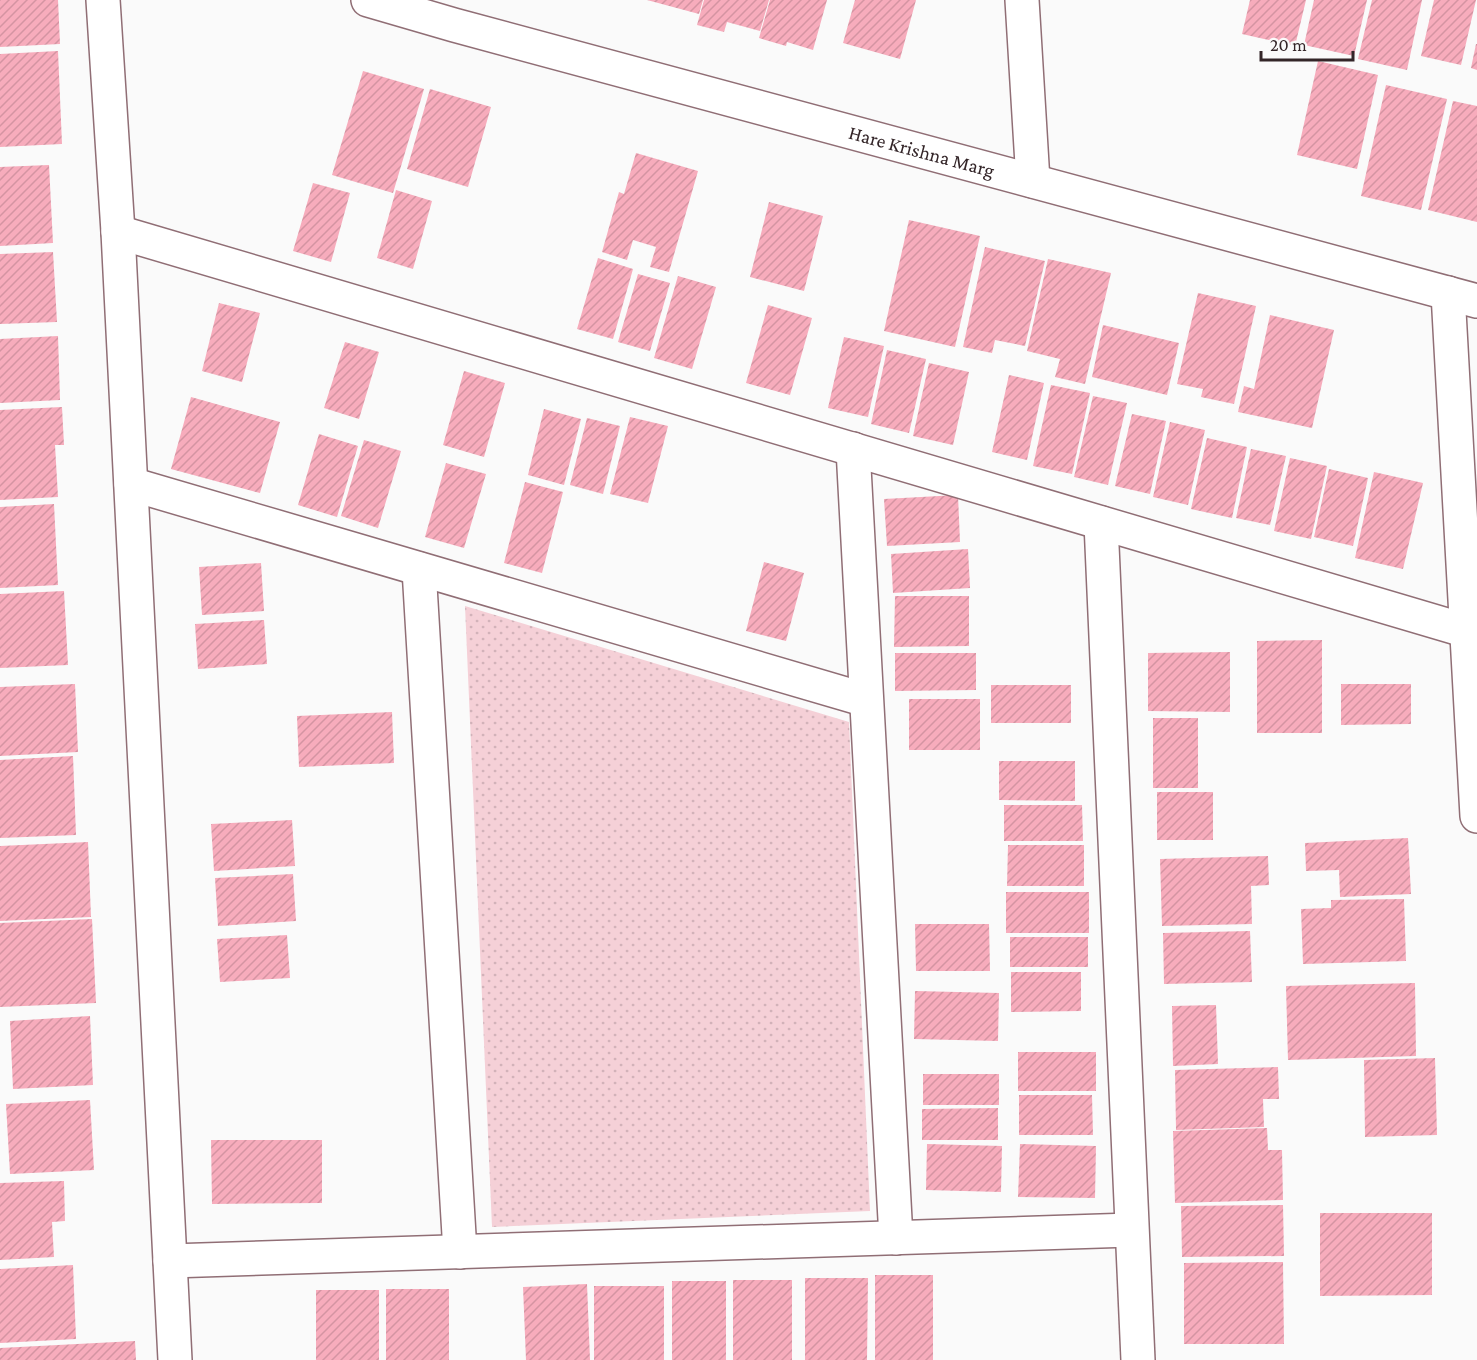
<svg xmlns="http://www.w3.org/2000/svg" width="1477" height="1360" font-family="'Crimson Pro',serif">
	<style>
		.grass { fill: url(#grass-dots) }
		.building { fill: url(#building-hatch) }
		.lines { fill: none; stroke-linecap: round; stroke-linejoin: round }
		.minor-casing { stroke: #906e75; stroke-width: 36 }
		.minor { stroke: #fff; stroke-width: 33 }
		.labels { text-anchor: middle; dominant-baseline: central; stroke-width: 5; stroke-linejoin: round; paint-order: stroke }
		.street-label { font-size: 20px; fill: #332528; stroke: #fafafa }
	</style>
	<defs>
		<pattern id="grass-dots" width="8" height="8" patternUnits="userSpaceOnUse" patternTransform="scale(1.5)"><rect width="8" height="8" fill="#f5d0d7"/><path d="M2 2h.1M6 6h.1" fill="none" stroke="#d2b2b9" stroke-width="1.8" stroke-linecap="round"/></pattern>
		<pattern id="building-hatch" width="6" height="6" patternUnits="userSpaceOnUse" patternTransform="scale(1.5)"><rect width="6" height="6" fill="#f7acbc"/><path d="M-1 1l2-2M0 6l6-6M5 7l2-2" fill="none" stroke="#d494a2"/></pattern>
	</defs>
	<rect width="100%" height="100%" fill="#fafafa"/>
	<path class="grass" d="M465 606 849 722 870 1211 492 1227Z"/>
	<path class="building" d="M0 0H58L60 44 0 47Z
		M647 0H703L699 14Z
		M704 0H769L760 31 727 22 724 32 697 25Z
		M770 0H827L813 50 787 42 786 46 759 38Z
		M855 0H916L900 59 843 43Z
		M1250 0H1306L1295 46 1242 34Z
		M1314 0H1367L1354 56 1304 45Z
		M1372 0H1422L1407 70 1358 59Z
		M1434 0H1476L1461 65 1421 56Z
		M1476 44H1477V70L1471 68Z
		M58 51 62 144 0 147V54Z
		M1318 61 1378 75 1357 169 1297 155Z
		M363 71 424 89 393 193 332 175Z
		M1386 85 1447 99 1421 210 1361 196Z
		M430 89 491 107 468 187 407 169Z
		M1453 101 1477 106V222L1428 210Z
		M636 153 698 171 669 272 650 267 656 247 633 240 627 260 602 252 619 192 624 194Z
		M49 165 53 243 0 246V167Z
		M313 183 350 193 331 262 293 251Z
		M396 190 432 201 413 269 377 258Z
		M769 202 823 216 804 291 750 277Z
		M909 220 980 236 955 347 884 331Z
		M985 247 1045 261 1025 346 995 340 992 353 963 347Z
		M53 252 57 322 0 324V254Z
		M598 258 633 269 613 339 577 329Z
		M1048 259 1111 273 1085 384 1055 377 1060 359 1027 351Z
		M638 274 670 283 650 351 618 342Z
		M678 276 716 287 692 369 654 358Z
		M1198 293 1256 306 1234 404 1201 397 1203 389 1177 384Z
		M219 303 260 313 242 382 202 371Z
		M768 305 812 318 790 395 746 383Z
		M1270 315 1334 330 1312 428 1238 412 1244 386 1254 389Z
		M1103 325 1179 343 1167 395 1092 377Z
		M58 336 60 400 0 403V339Z
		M844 337 884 346 868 417 828 408Z
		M345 342 379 352 359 419 324 408Z
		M887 350 926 359 909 433 871 424Z
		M929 363 969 372 953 445 913 436Z
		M464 371 505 383 484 457 443 445Z
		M1009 375 1044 383 1027 460 992 452Z
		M1051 385 1090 393 1072 474 1033 466Z
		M1093 396 1127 403 1108 485 1074 477Z
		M191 397 280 422 260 493 171 469Z
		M62 407 64 445H55L58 497 0 500V410Z
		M544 409 581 419 564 485 528 475Z
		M1132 414 1166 421 1150 494 1115 486Z
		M630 417 668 426 648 503 610 494Z
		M587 418 620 426 603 494 570 485Z
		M1170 422 1205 430 1188 505 1153 497Z
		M319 434 358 446 337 517 298 505Z
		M1207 438 1247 447 1232 518 1191 509Z
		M364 440 401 451 378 528 341 516Z
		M1251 449 1286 456 1270 525 1236 518Z
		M1290 458 1327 466 1311 539 1274 531Z
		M446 463 486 474 464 548 425 537Z
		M1329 469 1368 478 1353 546 1314 537Z
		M1374 472 1423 483 1403 569 1355 558Z
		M525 482 563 492 542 573 504 563Z
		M958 495 960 542 887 546 884 499Z
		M54 504 58 585 0 588V507Z
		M968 549 970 588 893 593 891 554Z
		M764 562 804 573 786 641 746 631Z
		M261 563 264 611 202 615 199 567Z
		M64 591 68 665 0 668V594Z
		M895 596H969V646L894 647Z
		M264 620 267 664 198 669 195 624Z
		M1322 640V733H1257V641Z
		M1230 652V712L1148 711V653Z
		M895 653H976V690L895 691Z
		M75 684 78 752 0 756V687Z
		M1341 684H1411V724L1341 725Z
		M991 685H1071V723H991Z
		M909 699H980V750H909Z
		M392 712 394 763 299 767 297 716Z
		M1153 718H1198V788H1153Z
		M73 756 76 835 0 838V760Z
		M999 761H1075V801L999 800Z
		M1157 792H1213V840H1157Z
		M1004 805H1082L1083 841H1004Z
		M292 820 295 866 214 871 211 824Z
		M1408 838 1411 894 1340 897 1339 870 1306 871 1305 843Z
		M88 842 91 917 0 921V846Z
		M1008 845H1084V886H1007Z
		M1268 856 1269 885 1251 886 1252 924 1162 926 1160 859Z
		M293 874 296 921 218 926 215 878Z
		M1006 892H1089V933H1006Z
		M1404 899 1406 961 1303 964 1301 909 1331 908V900Z
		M92 919 96 1003 0 1007V923Z
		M915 924H989L990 971H916Z
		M1250 931 1252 982 1164 984 1163 933Z
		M287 935 290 978 220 982 217 939Z
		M1010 937H1088V967H1010Z
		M1011 972H1081V1011L1011 1012Z
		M1415 983 1416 1056 1288 1060 1286 986Z
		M915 991 999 993 998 1041 914 1039Z
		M1216 1005 1218 1064 1173 1066 1172 1006Z
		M90 1016 93 1085 13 1089 10 1021Z
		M1018 1052H1096V1091H1018Z
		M1435 1058 1437 1135 1365 1137 1364 1060Z
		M1278 1067 1279 1099H1263L1264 1127 1176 1130 1175 1070Z
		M923 1074H999V1105H923Z
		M1019 1095H1092L1093 1135H1019Z
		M90 1100 94 1170 10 1174 6 1104Z
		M998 1108V1140H922V1109Z
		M1267 1128 1268 1150H1282L1283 1200 1175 1203 1173 1131Z
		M211 1140H322V1203L212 1204Z
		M927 1144 1002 1146 1001 1192 926 1190Z
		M1020 1144 1096 1146 1095 1198 1018 1197Z
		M64 1181 65 1221 52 1222 54 1257 0 1260V1183Z
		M1283 1205 1284 1256 1182 1257 1181 1206Z
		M1320 1213H1432V1295L1320 1296Z
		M1283 1262 1284 1344H1184V1263Z
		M73 1265 76 1339 0 1343V1269Z
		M875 1275H933V1360H875Z
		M805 1278H868L867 1360H805Z
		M733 1280H792V1360H733Z
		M672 1281H726V1360H672Z
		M587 1284 590 1360H526L523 1287Z
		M594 1286H664V1360H594Z
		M386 1289H449V1360H386Z
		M316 1290H379V1360H316Z
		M135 1341 136 1360H0V1348Z"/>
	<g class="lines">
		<g class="minor-casing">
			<g id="minor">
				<path d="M103 0 118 232 175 1360"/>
				<path id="s1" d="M368 0 454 25 1477 301"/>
				<path d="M1022 0 1033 181"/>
				<path d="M118 232 1467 631"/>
				<path d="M1448 293 1477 816"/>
				<path d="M853 449 896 1238"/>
				<path d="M131 484 866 700"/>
				<path d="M1101 523 1138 1360"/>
				<path d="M419 569 460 1252"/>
				<path d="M170 1261 1131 1230"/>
			</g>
		</g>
		<use href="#minor" class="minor"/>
	</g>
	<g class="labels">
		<g class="street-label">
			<text stroke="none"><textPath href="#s1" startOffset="574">Hare Krishna Marg</textPath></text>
		</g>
	</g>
	<path d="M1261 51v9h92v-9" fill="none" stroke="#332528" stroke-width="3"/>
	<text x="1270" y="51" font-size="18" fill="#332528" stroke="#fafafa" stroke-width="4.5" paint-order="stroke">20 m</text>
</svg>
